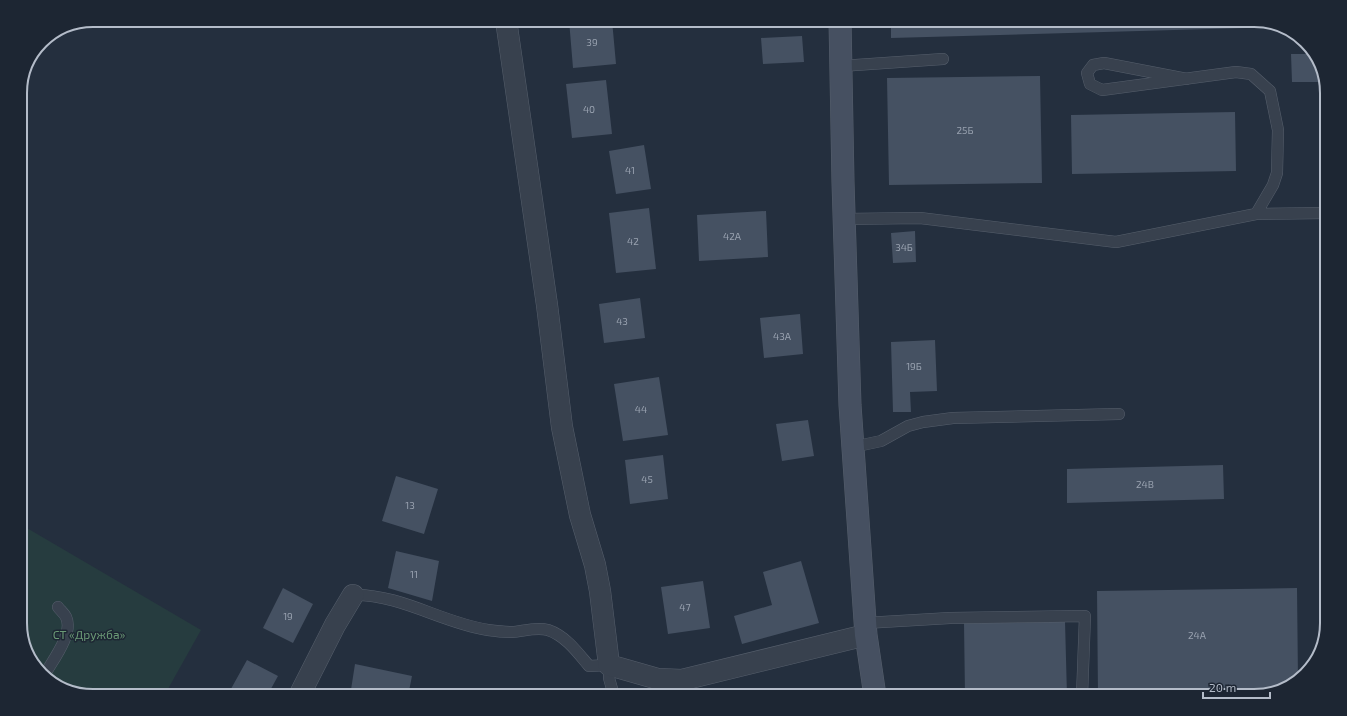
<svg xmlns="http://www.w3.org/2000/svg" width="1347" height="716" font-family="'Exo 2',sans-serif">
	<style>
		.green { fill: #263c3f }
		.building { fill: #455162 }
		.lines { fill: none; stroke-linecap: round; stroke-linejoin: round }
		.lane-casing { stroke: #565f6c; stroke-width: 12 }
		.street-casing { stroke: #565f6c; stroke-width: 22 }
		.secondary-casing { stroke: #565f6c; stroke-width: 23 }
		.lane { stroke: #38414e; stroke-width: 11 }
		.street { stroke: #38414e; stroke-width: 21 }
		.secondary { stroke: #465061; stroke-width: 22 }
		.labels { text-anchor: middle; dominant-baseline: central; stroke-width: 3; stroke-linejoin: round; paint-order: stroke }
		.number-label { font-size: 10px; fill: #98a1af }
		.park-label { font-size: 12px; fill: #6b9a76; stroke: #1d2633 }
		.rim { fill: none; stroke: #b4bcc9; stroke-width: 2 }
	</style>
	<rect width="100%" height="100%" fill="#242f3e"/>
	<path class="green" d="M20 524 201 630 164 696H93L61 688 32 663 20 628Z"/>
	<path class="building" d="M569 20H612L616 64 573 68Z
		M891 20H1254L1282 27 891 38Z
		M802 36 804 62 763 64 761 38Z
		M1291 54H1315L1325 82H1292Z
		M1040 76 1042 183 889 185 887 78Z
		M606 80 612 134 572 138 566 84Z
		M1235 112 1236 171 1072 174 1071 115Z
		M644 145 651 189 616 194 609 151Z
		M649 208 656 269 616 273 609 213Z
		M766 211 768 257 699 261 697 215Z
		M915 231 916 262 893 263 891 233Z
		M640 298 645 338 604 343 599 304Z
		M800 314 803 354 764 358 760 318Z
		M935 340 937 391 910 392 911 412H893L891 342Z
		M659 377 668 435 623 441 614 384Z
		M808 420 814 456 782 461 776 424Z
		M663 455 668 499 630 504 625 460Z
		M1223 465 1224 499 1067 503V469Z
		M396 476 438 489 424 534 382 521Z
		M396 551 439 561 432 601 388 588Z
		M801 561 819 623 742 644 734 616 772 605 763 572Z
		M703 581 710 628 668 634 661 587Z
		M283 588 313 604 293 643 263 628Z
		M1297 588 1298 680 1294 684 1254 696H1098L1097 591Z
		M1065 621 1067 696H965L964 623Z
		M247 660 278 676 267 696H227Z
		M355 664 412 676 408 696H350Z"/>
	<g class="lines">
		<g class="lane-casing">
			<path id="lane" d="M841 66 943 59
				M1187 79 1104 63 1093 65 1087 73 1090 84 1102 90 1236 72 1251 74 1270 91 1278 130 1277 173 1273 185 1256 214
				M844 219 920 218 1116 242 1256 214 1327 213
				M853 447 881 441 908 426 923 422 953 418 1119 414
				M353 595C401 594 442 623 488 630 495 631 504 632 512 632 524 631 536 627 548 630 566 636 578 653 589 666L609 665V678L614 696
				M865 623 950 618 1085 616 1082 696
				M45 674C53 660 74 633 66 617 64 613 60 610 58 607
				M653 696 676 683"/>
		</g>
		<g class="street-casing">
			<path id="street" d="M506 20 547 305 562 427 580 515 595 565 600 591 609 665 658 679 682 680 866 635
				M299 696 335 625 353 595"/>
		</g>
		<g class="secondary-casing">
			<path id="secondary" d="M840 20 843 182 850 405 866 635 875 696"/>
		</g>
		<use href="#lane" class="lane"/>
		<use href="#street" class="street"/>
		<use href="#secondary" class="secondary"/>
	</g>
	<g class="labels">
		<g class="number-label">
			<text x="592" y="42">39</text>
			<text x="589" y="109">40</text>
			<text x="965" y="130">25Б</text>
			<text x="630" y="170">41</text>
			<text x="732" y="236">42А</text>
			<text x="633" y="241">42</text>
			<text x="904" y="247">34Б</text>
			<text x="622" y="321">43</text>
			<text x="782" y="336">43А</text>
			<text x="914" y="366">19Б</text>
			<text x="641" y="409">44</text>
			<text x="647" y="479">45</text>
			<text x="1145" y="484">24В</text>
			<text x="410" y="505">13</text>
			<text x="414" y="574">11</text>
			<text x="685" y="607">47</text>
			<text x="288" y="616">19</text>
			<text x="1197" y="635">24А</text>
		</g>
		<g class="park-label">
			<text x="89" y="634">СТ «Дружба»</text>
		</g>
	</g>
	<path d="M0 0H1347V716H0ZM93 27H1254A66 66 0 0 1 1320 93V623A66 66 0 0 1 1254 689H93A66 66 0 0 1 27 623V93A66 66 0 0 1 93 27Z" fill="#1d2633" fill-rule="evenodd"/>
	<path class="rim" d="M93 27H1254A66 66 0 0 1 1320 93V623A66 66 0 0 1 1254 689H93A66 66 0 0 1 27 623V93A66 66 0 0 1 93 27Z"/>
	<path d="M1203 692v6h67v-6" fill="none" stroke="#b4bcc9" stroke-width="2"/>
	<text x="1209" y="692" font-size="12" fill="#b4bcc9" stroke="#1d2633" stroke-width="3" paint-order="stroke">20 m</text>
</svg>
